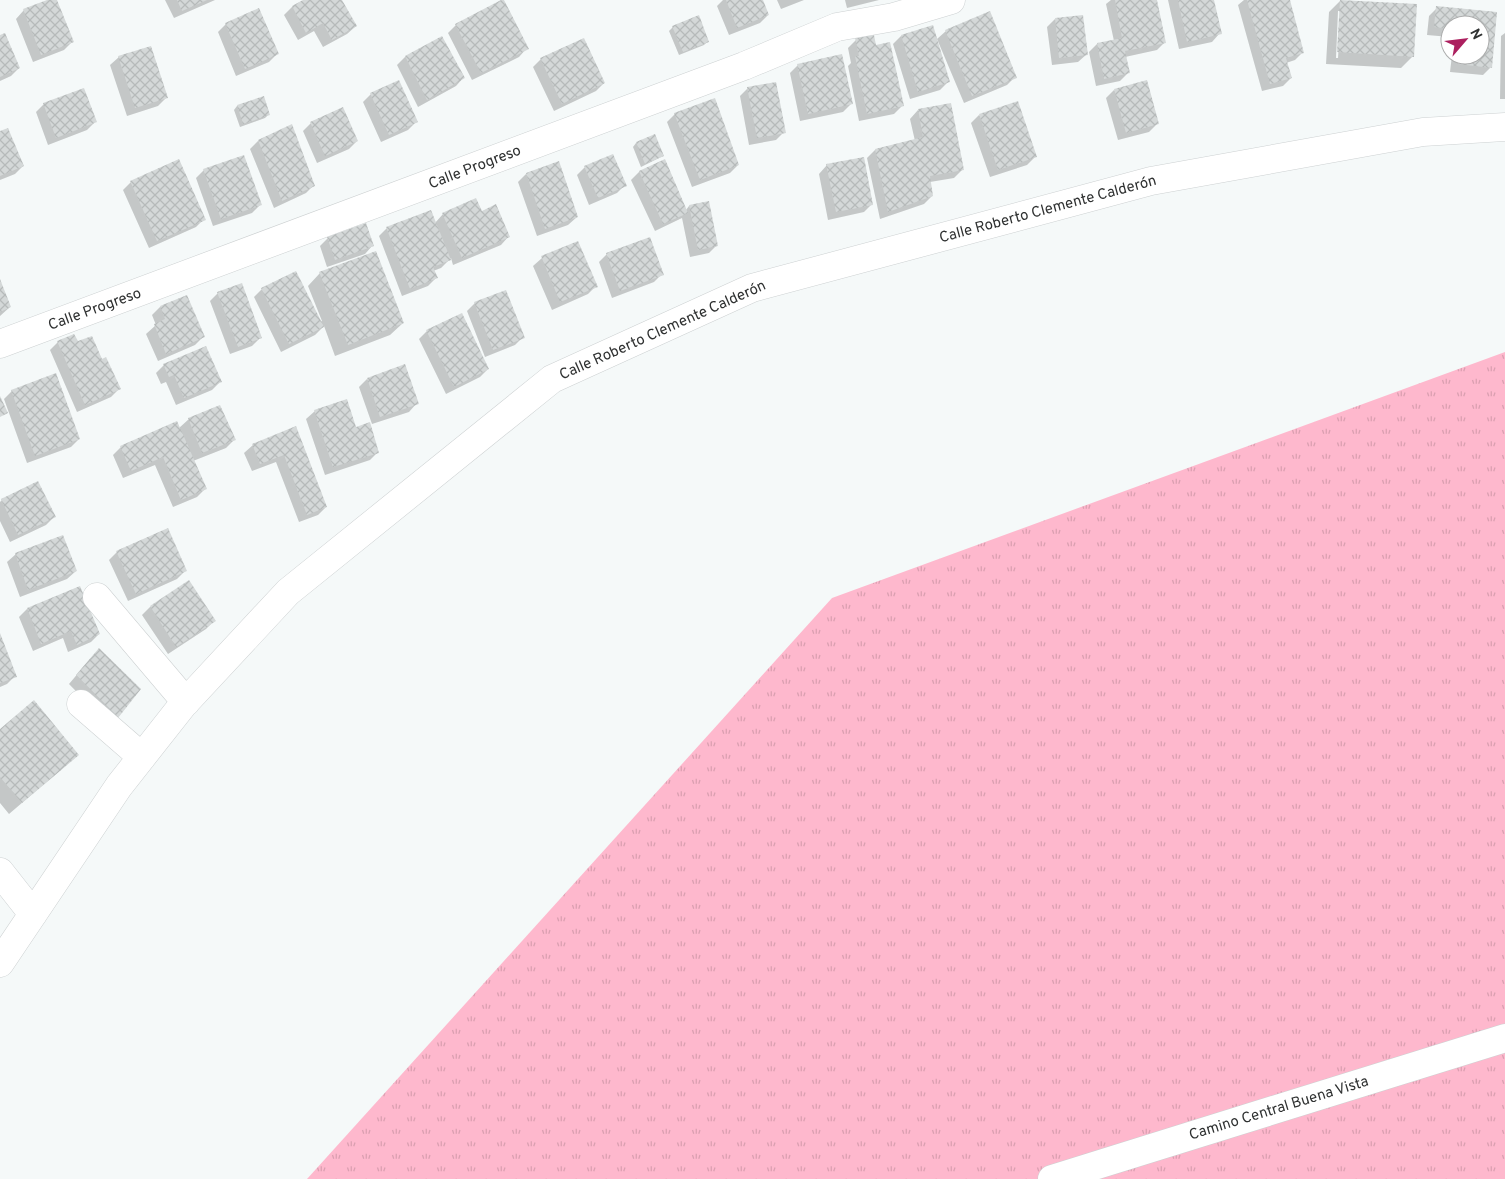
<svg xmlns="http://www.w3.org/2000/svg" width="1505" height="1179" font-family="Overpass,sans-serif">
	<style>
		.grass { fill: url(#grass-tufts) }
		.shadow { fill: #0003; fill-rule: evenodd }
		.building { fill: url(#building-cross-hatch) }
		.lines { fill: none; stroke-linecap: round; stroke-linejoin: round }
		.minor-casing { stroke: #cdd1d2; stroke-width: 29 }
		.minor { stroke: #fff; stroke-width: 28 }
		.labels { text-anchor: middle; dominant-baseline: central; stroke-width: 4.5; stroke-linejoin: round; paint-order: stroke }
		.street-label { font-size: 15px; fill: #2f3131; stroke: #fff }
	</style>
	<defs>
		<pattern id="grass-tufts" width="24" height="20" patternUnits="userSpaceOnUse" patternTransform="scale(1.25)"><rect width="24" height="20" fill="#feb8cd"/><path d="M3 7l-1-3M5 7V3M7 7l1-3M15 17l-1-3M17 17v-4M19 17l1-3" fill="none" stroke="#da9fb0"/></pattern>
		<pattern id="building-cross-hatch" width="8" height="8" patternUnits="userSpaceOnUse" patternTransform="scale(1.25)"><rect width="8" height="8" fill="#d4d8d8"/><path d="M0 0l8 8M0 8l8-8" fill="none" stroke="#b6baba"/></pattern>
	</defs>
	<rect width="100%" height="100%" fill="#f5f9f9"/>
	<path class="grass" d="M1505 352V1179H307L832 598Z"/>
	<path class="shadow" d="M51 0H56L72 42 64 50 33 62 16 19 24 10Z
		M165 0H215L174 18Z
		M305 0H341L356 26 347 34 323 47 314 31 298 40 284 15 292 7Z
		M723 0H762L768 15 760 23 729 35 717 6Z
		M777 0H804L781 9Z
		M845 0H879L847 8Z
		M1111 0H1156L1165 42 1157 50 1125 57 1128 73 1120 81 1096 86 1089 52 1097 44 1114 41 1106 4Z
		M1168 0H1213L1220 33 1212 42 1179 49Z
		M1244 0H1289L1303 52 1295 60 1286 63 1291 78 1283 86 1262 91 1238 5Z
		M1341 0 1413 56 1401 68 1326 64 1329 12ZM1338 11H1341L1338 58H1336Z
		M1437 8 1496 13 1491 67 1483 75 1450 72 1452 55H1480V25H1450V37L1427 35 1429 16Z
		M1055 19 1087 54 1078 62 1052 65 1047 27Z
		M226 24 277 54 269 62 236 76 218 32Z
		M456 25 527 48 519 57 472 80 448 33Z
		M673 27 708 41 704 45 679 55 669 31Z
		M932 27 948 82 940 90 910 99 893 44 901 36Z
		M946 31 1015 77 1007 85 964 103 937 39Z
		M1505 33V99H1500L1501 36Z
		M0 37 19 68 11 76 0 81Z
		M441 38 464 77 456 86 418 107 397 65 405 57Z
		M856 40 875 47 902 106 894 114 859 121 848 66 851 63 848 48Z
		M119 57 166 98 158 106 127 116 110 65Z
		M541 59 604 83 596 91 554 111 533 67Z
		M798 65 851 104 843 112 800 121 790 73Z
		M748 88 784 132 776 140 749 145 740 96Z
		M1114 90 1157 124 1149 132 1118 140 1106 98Z
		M371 94 416 122 408 130 381 142 363 102Z
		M263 98 269 114 265 118 240 127 234 110 237 106Z
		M44 104 95 122 87 130 48 145 36 112Z
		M918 110 962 170 954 178 930 182 932 196 924 204 880 219 867 158 875 150 915 141 910 119Z
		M675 114 738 165 730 173 692 187 667 122Z
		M979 115 1035 157 1027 165 990 177 971 123Z
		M311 123 357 141 349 149 317 163 303 131Z
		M0 133 23 166 15 174 0 180Z
		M258 141 314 185 306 193 274 208 250 149Z
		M636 143 663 156 641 167 633 147Z
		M664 161 686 210 689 206 708 202 717 245 709 253 690 257 682 218 655 231 631 180 639 172Z
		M827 165 872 204 864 212 828 220 819 174Z
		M585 167 625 185 617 193 589 205 577 175Z
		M204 170 260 205 252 213 213 226 196 178Z
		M526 174 577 217 568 225 537 236 518 182Z
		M131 182 204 219 196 227 149 248 123 190Z
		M481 213 509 236 501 245 453 265 451 258 441 268 433 271 436 278 428 286 402 296 379 236 387 228 435 223 443 214Z
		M328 238 373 245 365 254 327 267 320 246Z
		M578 242 596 286 588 294 552 310 533 266 542 258Z
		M607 254 662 274 654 282 612 298 599 262Z
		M320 273 403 323 390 335 335 356 324 326 315 335 281 352 254 297 262 289 320 322 322 321 308 286Z
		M0 282 10 307 0 316Z
		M218 293 260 338 252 346 230 354 210 301Z
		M186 297 203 337 195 345 158 361 146 334 156 325 152 315 160 307Z
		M475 303 523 337 515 345 485 357 467 311Z
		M427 331 488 369 480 377 446 394 419 339Z
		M58 342 77 343 101 360 119 389 111 397 77 412 50 350Z
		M164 365 220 382 212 390 176 405 166 382 161 384 156 373Z
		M367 379 417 403 409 412 372 424 359 387Z
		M12 391 79 439 71 447 27 463 4 399Z
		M315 411 355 428 378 452 370 460 325 475 306 419Z
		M189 419 234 440 226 448 193 461 205 489 197 497 173 507 155 465 123 478 113 455 121 447 179 428Z
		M295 428 326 507 318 515 299 522 276 462 252 471 244 453 253 445Z
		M2 500 54 517 46 525 10 542 0 521V502Z
		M117 552 185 571 177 579 128 601 109 560Z
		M16 554 76 571 67 579 20 597 7 562Z
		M188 582 214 621 206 629 168 654 142 615 150 607Z
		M79 587 99 634 91 642 68 652 63 638 33 651 19 617 27 609Z
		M0 636 15 676 7 684 0 687Z
		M91 658 117 717 109 725 69 684Z
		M0 731 78 755 9 814 0 803Z"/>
	<path class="building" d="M47 0H57L74 42 41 55 23 9Z
		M177 0H207L182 11Z
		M303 0H342L357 26 332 40 323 23 306 33 292 6Z
		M501 0H504L529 49 481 73 455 24Z
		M726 0H763L769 15 737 28Z
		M1115 0H1157L1166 43 1125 51 1130 73 1104 79 1097 43 1122 38Z
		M1178 0H1214L1222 34 1187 42Z
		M1247 0H1290L1304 53 1286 58 1292 78 1270 84Z
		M1340 0 1417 4 1414 57 1337 52Z
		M1436 6 1497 12 1492 68 1458 64 1459 55H1480V25H1450V29L1434 27Z
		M259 8 279 54 245 69 225 23Z
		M990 11 1017 78 972 96 945 30Z
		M699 15 709 42 683 52 672 26Z
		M1083 15 1088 55 1059 58 1055 18Z
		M933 25 950 82 918 92 901 35Z
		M5 33 20 68 0 77V35Z
		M874 35 876 45 890 42 904 106 867 114 855 56H859L855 38Z
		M442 36 465 78 427 100 405 56Z
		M584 38 605 83 562 104 540 58Z
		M151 46 168 98 135 108 118 56Z
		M842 54 853 104 808 114 797 64Z
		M399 80 418 122 389 135 370 93Z
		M1147 80 1159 124 1126 133 1114 89Z
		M776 82 786 133 757 138 747 87Z
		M84 88 97 122 56 138 43 103Z
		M264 96 270 115 243 124 237 105Z
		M715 98 739 165 700 180 674 113Z
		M1018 101 1037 157 998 170 979 114Z
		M951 103 964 170 930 176 933 196 888 212 875 149 923 137 918 109Z
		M343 107 358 141 325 156 310 122Z
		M292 124 315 186 282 201 258 140Z
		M8 128 24 166 0 176V131Z
		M655 134 664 156 645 164 636 142Z
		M613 154 627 186 598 198 584 166Z
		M244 155 262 205 221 219 203 169Z
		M864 157 873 205 836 212 826 164Z
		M179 159 206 220 157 241 130 181Z
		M665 159 688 213 663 224 639 171Z
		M559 161 578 217 545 229 526 173Z
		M476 198 482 211 496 204 510 237 462 258 442 213Z
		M709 201 718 246 698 250 689 205Z
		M431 210 451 260 433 267 438 278 410 289 386 227Z
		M366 223 374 246 335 260 327 237Z
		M650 237 664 275 620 291 606 253Z
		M578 241 598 287 560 302 541 256Z
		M376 251 404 323 348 345 319 272Z
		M296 271 324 327 289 344 261 288Z
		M0 279 11 307 0 312Z
		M242 283 262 338 238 347 217 292Z
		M506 290 525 338 493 350 474 302Z
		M187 295 205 337 166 354 154 324 165 319 160 306Z
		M462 313 489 369 454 387 426 330Z
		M74 334 78 341 92 336 102 359 106 357 121 389 85 405 57 341Z
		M206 346 222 382 184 398 174 375 169 377 163 364Z
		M405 364 419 404 380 417 367 378Z
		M56 373 80 439 35 456 11 390Z
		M0 396 8 413 0 417Z
		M347 399 356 427 370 422 379 453 333 467 314 410Z
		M220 405 236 440 202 453 188 418Z
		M177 421 207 489 181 500 163 457 131 471 120 446Z
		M296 426 327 507 307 515 284 455 260 464 252 444Z
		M38 481 56 517 18 535 1 499Z
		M168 528 187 571 136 594 116 551Z
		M63 535 77 571 28 590 15 553Z
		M189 580 216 621 176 647 150 606Z
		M80 586 100 634 77 645 71 631 41 644 27 608Z
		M0 633 17 677 0 683Z
		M99 648 141 689 118 718 76 675Z
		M34 700 79 755 22 803 0 777V729Z"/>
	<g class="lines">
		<g class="minor-casing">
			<path id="minor" d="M0 344 744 66 837 27 894 17 951 0
				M97 597 186 702
				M81 704 142 757
				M0 872 33 914
				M0 963 119 786 182 706 288 592 552 379 752 288 1151 181 1423 132 1505 127
				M1052 1179 1505 1038"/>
		</g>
		<use href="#minor" class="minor"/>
	</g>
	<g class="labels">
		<g class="street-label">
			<text transform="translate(475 168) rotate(-21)">Calle Progreso</text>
			<text transform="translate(1048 210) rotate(-15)">Calle Roberto Clemente Calderón</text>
			<text transform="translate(95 310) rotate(-20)">Calle Progreso</text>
			<text transform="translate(663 331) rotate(-24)">Calle Roberto Clemente Calderón</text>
			<text transform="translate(1279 1109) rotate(-17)">Camino Central Buena Vista</text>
		</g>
	</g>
	<g transform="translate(1465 40) rotate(62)"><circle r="24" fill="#ffffff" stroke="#acadad"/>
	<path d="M0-4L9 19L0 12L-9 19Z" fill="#ac205f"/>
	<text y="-8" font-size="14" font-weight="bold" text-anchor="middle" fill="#2f3131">N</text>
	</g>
</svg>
